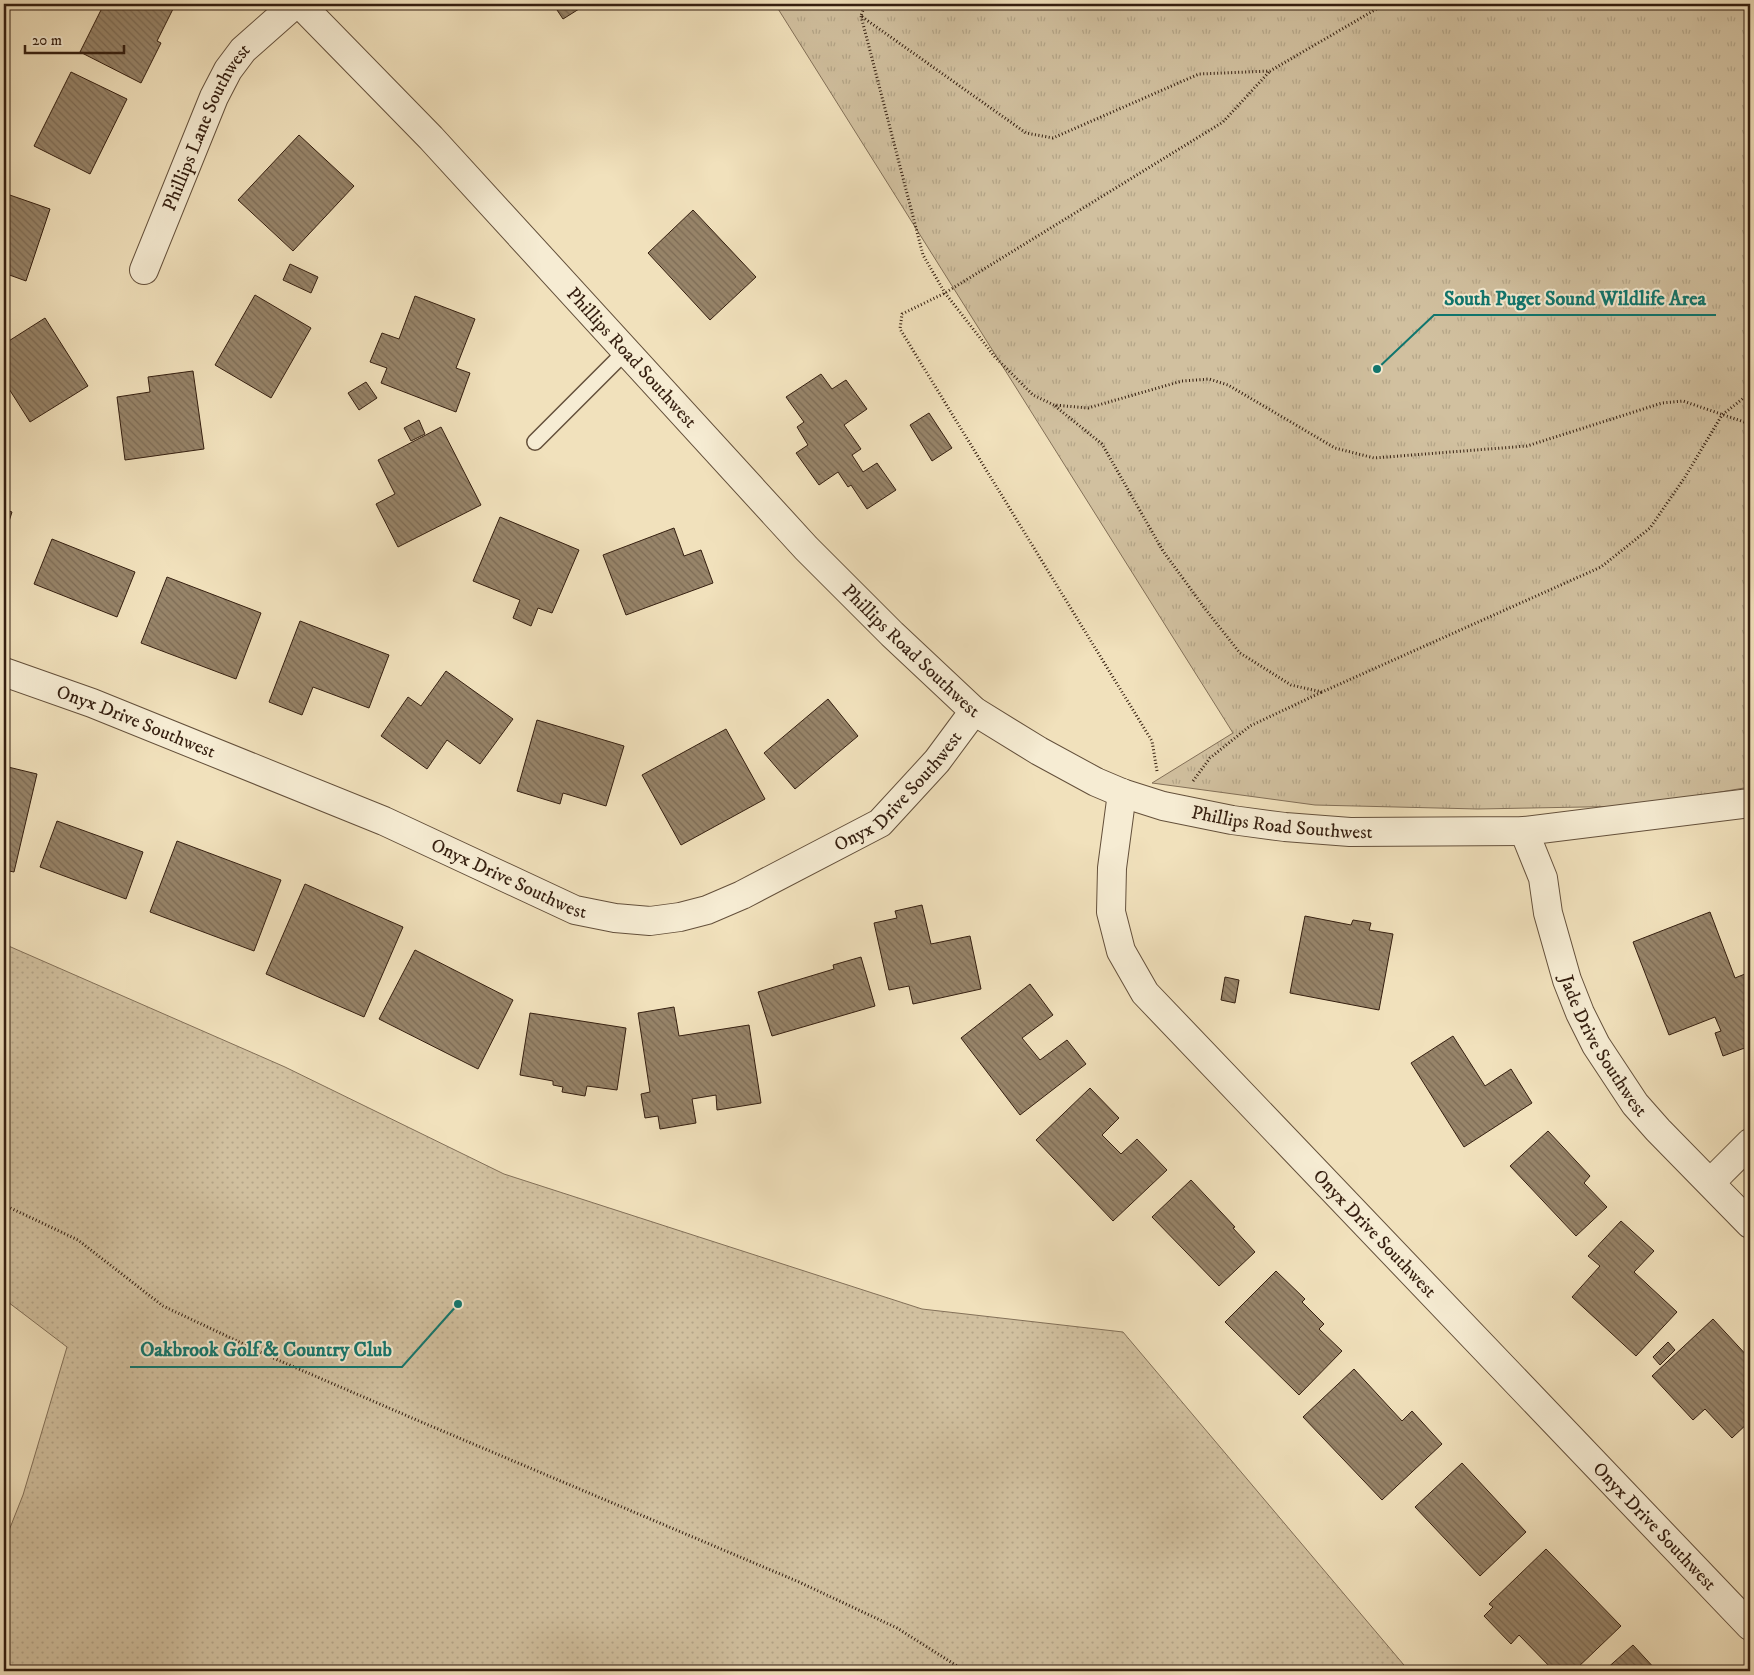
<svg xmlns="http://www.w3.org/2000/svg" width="1754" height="1675" font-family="'IM FELL DW Pica',serif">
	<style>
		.grass { fill: url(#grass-dots); stroke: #837058 }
		.park { fill: url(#park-tufts); stroke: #837058 }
		.building { fill: url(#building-back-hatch); stroke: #351f10 }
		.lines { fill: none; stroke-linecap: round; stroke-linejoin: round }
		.service-casing { stroke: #64503b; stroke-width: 18 }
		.minor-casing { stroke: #64503b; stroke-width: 30 }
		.tertiary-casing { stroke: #64503b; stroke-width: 30 }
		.path { stroke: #351f10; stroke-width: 3; stroke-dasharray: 1 2.5; stroke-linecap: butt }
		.service { stroke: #f6ecd3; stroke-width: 15 }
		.minor { stroke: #f6ecd3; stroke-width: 28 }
		.tertiary { stroke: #f6ecd3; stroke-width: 28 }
		.labels { text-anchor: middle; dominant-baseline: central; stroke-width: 4; stroke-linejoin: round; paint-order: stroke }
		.street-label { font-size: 19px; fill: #351f10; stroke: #f6ecd3 }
		.leader { fill: none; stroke: #0f766e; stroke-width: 2 }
		.callout-dot { fill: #0f766e; stroke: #f6ecd3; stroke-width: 2 }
		.callout-label { font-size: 20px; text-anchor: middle; font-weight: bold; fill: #0f766e; stroke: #f6ecd3; stroke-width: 4; stroke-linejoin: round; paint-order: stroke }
	</style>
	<defs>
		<pattern id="grass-dots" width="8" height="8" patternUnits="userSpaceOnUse" patternTransform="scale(1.25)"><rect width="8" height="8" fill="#d1c09f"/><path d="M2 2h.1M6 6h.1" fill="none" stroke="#b4a588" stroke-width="1.8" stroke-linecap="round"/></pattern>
		<pattern id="park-tufts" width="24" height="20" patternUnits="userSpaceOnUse" patternTransform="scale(1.25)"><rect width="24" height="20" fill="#d1c09f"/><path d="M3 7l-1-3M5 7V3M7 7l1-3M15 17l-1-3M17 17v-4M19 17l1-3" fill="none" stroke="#b4a588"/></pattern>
		<pattern id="building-back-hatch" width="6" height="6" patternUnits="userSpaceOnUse" patternTransform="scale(1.25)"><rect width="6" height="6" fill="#978469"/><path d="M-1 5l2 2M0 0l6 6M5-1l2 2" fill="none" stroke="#7c6b55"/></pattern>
	</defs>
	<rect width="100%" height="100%" fill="#f1e1bc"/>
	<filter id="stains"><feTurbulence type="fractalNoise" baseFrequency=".004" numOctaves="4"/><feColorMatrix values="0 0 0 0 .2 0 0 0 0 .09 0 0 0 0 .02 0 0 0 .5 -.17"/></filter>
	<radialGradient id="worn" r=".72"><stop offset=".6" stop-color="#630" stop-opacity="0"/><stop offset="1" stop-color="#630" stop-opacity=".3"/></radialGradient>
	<path class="grass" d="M4 944 285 1067 504 1174 922 1309 1123 1332 1409 1671H4V1543L23 1495 67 1347 4 1299Z"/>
	<path class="park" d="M775 4H1750V787L1637 806 1478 809 1315 805 1152 783 1233 733Z"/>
	<path class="building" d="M104 4H163L173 9 157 41 161 43 141 83 80 52Z
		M553 4H587L563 19Z
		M71 72 127 99 90 174 34 146Z
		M299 135 354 186 293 251 238 200Z
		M4 193 50 209 26 281 4 273Z
		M693 210 756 277 710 320 648 253Z
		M290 264 318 277 311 293 283 280Z
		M255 295 311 328 271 398 215 365Z
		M415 296 475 319 456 368 470 373 456 412 381 383 387 368 370 362 382 333 399 339Z
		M45 318 88 386 30 422 4 381V344Z
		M193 371 204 449 125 460 117 397 150 392 148 377Z
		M821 374 832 389 846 380 867 409 844 425 861 449 852 455 863 472 877 463 896 490 867 509 851 485 848 487 838 472 819 485 796 453 808 445 797 427 804 422 786 397Z
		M366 382 377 398 359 410 348 393Z
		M929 413 952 448 932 461 910 425Z
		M419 420 425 434 411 441 404 428Z
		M441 427 481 505 398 547 376 504 395 494 378 460Z
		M4 509 12 512 4 537Z
		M500 517 579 550 552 613 538 608 531 626 513 618 520 600 473 581Z
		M674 528 684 556 701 550 713 583 626 615 603 555Z
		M52 539 135 572 117 617 34 584Z
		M167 577 261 613 236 679 141 643Z
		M300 621 389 655 369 708 313 687 302 715 269 702Z
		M446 671 513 719 480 764 447 740 427 769 381 736 408 697 421 706Z
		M828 699 858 736 795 789 764 753Z
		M537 720 624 746 606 806 563 793 560 804 517 791Z
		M726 729 765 799 681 845 642 775Z
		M4 766 37 774 14 872 4 870Z
		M57 821 143 852 126 899 40 867Z
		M177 841 281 880 254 951 150 912Z
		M305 884 403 927 364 1017 266 974Z
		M922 905 931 944 970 936 981 989 913 1004 909 986 889 990 874 923 897 918 895 911Z
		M1710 912 1735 978 1750 972V1046L1723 1056 1715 1033 1721 1031 1715 1017 1669 1035 1633 942Z
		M1305 916 1351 925 1353 920 1371 923 1369 930 1393 934 1379 1010 1290 993Z
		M415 950 513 1000 478 1069 379 1019Z
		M861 957 875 1006 772 1036 758 992 834 969 833 965Z
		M1225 977 1239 980 1235 1003 1221 1000Z
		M1030 984 1053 1015 1022 1038 1040 1060 1067 1040 1086 1064 1020 1115 961 1038Z
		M674 1007 679 1036 749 1025 761 1103 717 1110 716 1095 692 1099 696 1123 660 1129 658 1116 645 1118 641 1094 650 1092 638 1013Z
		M530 1013 626 1028 617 1090 587 1086 585 1096 562 1092 563 1087 553 1085V1081L520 1075Z
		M1453 1036 1485 1086 1511 1069 1532 1103 1464 1147 1411 1063Z
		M1090 1088 1119 1118 1102 1135 1121 1154 1137 1139 1167 1170 1113 1221 1036 1140Z
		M1548 1131 1590 1176 1584 1183 1607 1207 1576 1236 1510 1166Z
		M1191 1180 1235 1227 1233 1228 1255 1252 1219 1286 1152 1217Z
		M1621 1221 1654 1251 1634 1272 1677 1312 1636 1356 1572 1297 1600 1266 1588 1256Z
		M1276 1271 1305 1299 1302 1302 1324 1324 1319 1329 1342 1351 1299 1395 1225 1322Z
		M1713 1319 1750 1359V1421L1732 1438 1705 1409 1693 1420 1652 1376Z
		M1668 1342 1675 1350 1660 1365 1653 1357Z
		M1354 1369 1402 1421 1412 1411 1442 1444 1382 1500 1303 1417Z
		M1462 1463 1526 1532 1480 1576 1415 1507Z
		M1546 1549 1621 1626 1574 1671H1554L1519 1635 1511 1644 1484 1616 1493 1607 1489 1604Z
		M1633 1645 1657 1671H1604Z"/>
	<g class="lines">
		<g class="service-casing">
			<path id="service" d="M535 442 626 351"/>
		</g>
		<g class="minor-casing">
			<g id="minor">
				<path id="s1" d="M144 270 214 97 228 70 243 50 295 4"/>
				<path id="s2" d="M1524 831 1543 878 1548 913 1567 980 1580 1013 1596 1045 1635 1104 1658 1130 1750 1224"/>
				<path d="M1711 1182 1750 1143"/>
			</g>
		</g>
		<g class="tertiary-casing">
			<g id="tertiary">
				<path id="s3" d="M300 4 431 138 806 548 892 634 974 711 1039 751 1096 782 1122 793 1163 806 1232 820 1285 827 1350 832 1524 831 1750 803"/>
				<path id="s4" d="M4 672 92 703 384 821 575 910 615 918 650 921 680 917 707 910 742 895 880 823 937 761 974 711"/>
				<path id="s5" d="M1122 793 1112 868 1111 912 1121 951 1145 993 1750 1626"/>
			</g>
		</g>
		<path class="path" d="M865 4 861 16 1026 133 1053 138 1199 74 1270 71 1385 4
			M861 16 923 255 945 293 995 357 1033 395 1054 405 1088 408 1182 381 1209 379 1228 385 1335 448 1374 458 1527 446 1662 403 1683 401 1750 424
			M1055 406 1102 444 1163 551 1206 610 1240 653 1291 685 1322 692 1601 567 1650 528 1685 477 1722 415 1750 393
			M1157 771 1152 741 900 329 902 314 945 293 1223 122 1270 71
			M1193 781 1210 758 1250 726 1322 692
			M4 1205 78 1240 163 1306 271 1357 419 1421 799 1582 897 1628 965 1671"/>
		<use href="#service" class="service"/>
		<use href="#minor" class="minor"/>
		<use href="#tertiary" class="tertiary"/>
	</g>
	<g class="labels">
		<g class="street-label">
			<text stroke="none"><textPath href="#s1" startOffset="156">Phillips Lane Southwest</textPath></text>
			<text stroke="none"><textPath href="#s3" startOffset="485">Phillips Road Southwest</textPath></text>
			<text stroke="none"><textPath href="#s3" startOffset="890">Phillips Road Southwest</textPath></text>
			<text stroke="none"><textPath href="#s4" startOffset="141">Onyx Drive Southwest</textPath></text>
			<text stroke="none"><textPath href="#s4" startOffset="981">Onyx Drive Southwest</textPath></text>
			<text stroke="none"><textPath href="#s3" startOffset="1310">Phillips Road Southwest</textPath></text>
			<text stroke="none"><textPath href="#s4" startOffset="546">Onyx Drive Southwest</textPath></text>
			<text stroke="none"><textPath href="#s2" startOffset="231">Jade Drive Southwest</textPath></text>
			<text stroke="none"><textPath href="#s5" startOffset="541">Onyx Drive Southwest</textPath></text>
			<text stroke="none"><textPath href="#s5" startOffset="946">Onyx Drive Southwest</textPath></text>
		</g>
	</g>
	<path class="leader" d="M1377 369L1434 315H1716M458 1304L402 1367H130"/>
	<g class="callout-dot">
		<circle cx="1377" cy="369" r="5"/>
		<circle cx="458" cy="1304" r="5"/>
	</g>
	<g class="callout-label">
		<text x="1575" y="305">South Puget Sound Wildlife Area</text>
		<text x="266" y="1356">Oakbrook Golf &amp; Country Club</text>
	</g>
	<rect width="1754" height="1675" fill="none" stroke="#f1e1bc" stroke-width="20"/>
	<rect x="5" y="5" width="1744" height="1665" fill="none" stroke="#351f10" stroke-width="2.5"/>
	<rect x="10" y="10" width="1734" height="1655" fill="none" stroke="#351f10"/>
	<path d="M25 45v8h99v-8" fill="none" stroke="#351f10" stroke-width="2.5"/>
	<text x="32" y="45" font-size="15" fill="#351f10" stroke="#f6ecd3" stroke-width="4" paint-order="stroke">20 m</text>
	<rect width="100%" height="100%" filter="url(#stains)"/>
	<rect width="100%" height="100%" fill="url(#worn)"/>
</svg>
